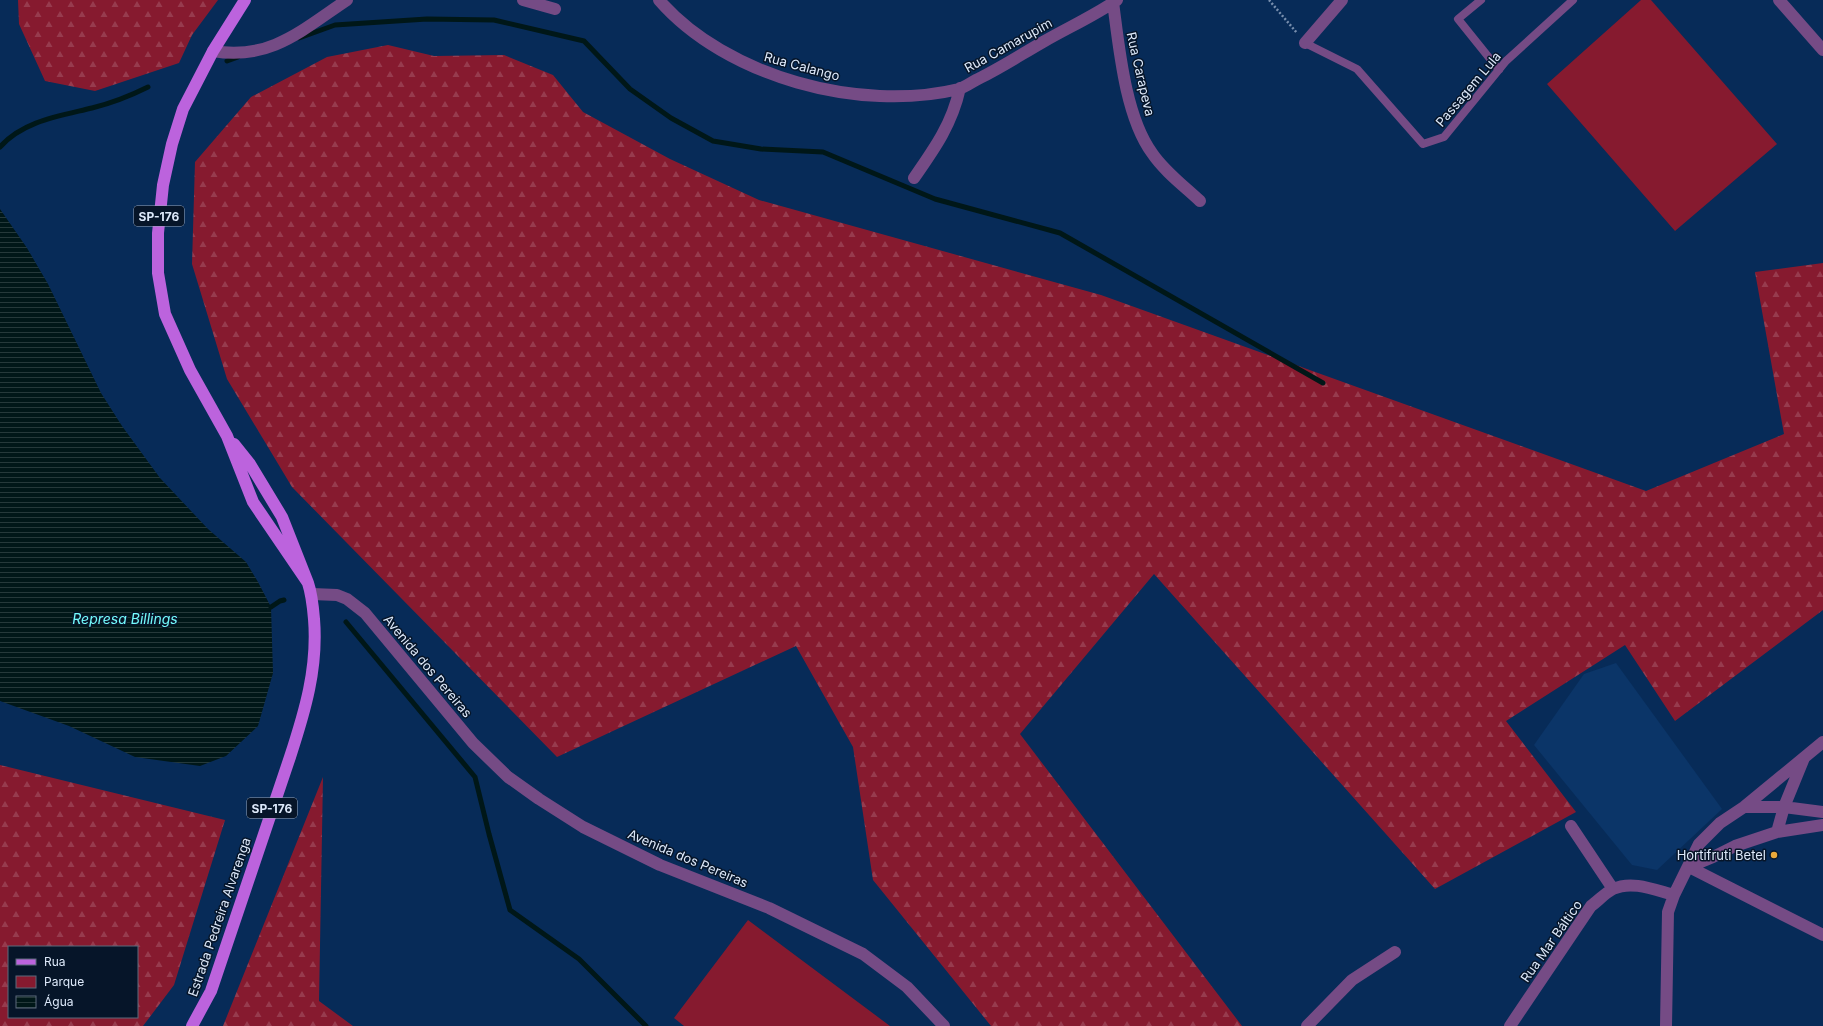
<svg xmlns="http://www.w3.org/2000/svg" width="1823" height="1026" font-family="Inter,sans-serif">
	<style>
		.built { fill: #0b3568 }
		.green { fill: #861a2f }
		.forest { fill: url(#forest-firs); fill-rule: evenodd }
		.water { fill: url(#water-rules) }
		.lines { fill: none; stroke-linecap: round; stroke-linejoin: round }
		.stream { stroke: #001718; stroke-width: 5 }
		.path { stroke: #788fae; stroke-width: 2.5; stroke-dasharray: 2 2; stroke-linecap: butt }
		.lane { stroke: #754b85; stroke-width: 8 }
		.street { stroke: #754b85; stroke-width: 12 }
		.primary { stroke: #bc63dd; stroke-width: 12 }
		.poi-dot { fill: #eba93a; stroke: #061529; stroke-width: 1.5 }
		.labels { text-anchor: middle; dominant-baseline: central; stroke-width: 3; stroke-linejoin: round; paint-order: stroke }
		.shield { fill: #061529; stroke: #9ca9bb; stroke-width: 1 }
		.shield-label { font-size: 12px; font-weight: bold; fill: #dde9fa }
		.street-label { font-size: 13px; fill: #dde9fa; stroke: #061529 }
		.poi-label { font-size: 13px; fill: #dde9fa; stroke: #061529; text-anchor: end }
		.water-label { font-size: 14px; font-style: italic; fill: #74fbfc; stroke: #061529 }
	</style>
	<defs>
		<pattern id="forest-firs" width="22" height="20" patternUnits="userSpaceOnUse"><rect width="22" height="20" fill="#861a2f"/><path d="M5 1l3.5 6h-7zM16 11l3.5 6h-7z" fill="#973b4e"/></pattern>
		<pattern id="water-rules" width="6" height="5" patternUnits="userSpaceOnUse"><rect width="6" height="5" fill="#001718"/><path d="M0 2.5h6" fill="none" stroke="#25393a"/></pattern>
	</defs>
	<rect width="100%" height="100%" fill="#072b58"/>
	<path class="built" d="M1616 663 1722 809 1657 870 1632 865 1534 745 1584 674Z"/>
	<path class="green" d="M1641 0H1651L1777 144 1675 231 1547 84Z
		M748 920 890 1026H684L674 1018Z"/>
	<path class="forest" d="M18 0H218L192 35 179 63 95 91 45 81 19 24Z
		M388 45 434 56 504 55 553 75 583 112 670 159 759 200 1101 295 1646 491 1784 434 1755 272 1823 263V610L1675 721 1625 645 1506 721 1576 812 1435 889 1154 574 1020 734 1242 1026H991L873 880 853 747 796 646 557 757 292 487 227 379 192 264 195 162 251 97 327 57Z
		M0 765 225 820 174 985 143 1026H0ZM9 947H137V1017H9Z
		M323 777 319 1001 353 1026H223Z"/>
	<path class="water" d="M0 209 27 248 48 284 101 393 122 426 160 478 208 529 246 562 258 582 271 607 273 673 258 726 226 756 200 766 135 757 69 726 0 701Z"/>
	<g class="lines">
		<path class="stream" d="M299 38 335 25 427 19 494 20 584 41 630 89 671 118 713 141 761 149 823 152 935 199 1060 233 1323 383
			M227 61 238 57
			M0 147C23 121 59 116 92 108 112 103 130 96 148 87
			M271 607 280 601 284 600
			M346 622 475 777 489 834 510 910 579 959 646 1026"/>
		<path class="path" d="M1269 0 1297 33"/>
		<path class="lane" d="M1481 0 1458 19 1499 70
			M1305 43 1357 69 1423 144 1444 137 1506 61 1573 0"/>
		<path class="street" d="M523 0 555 9
			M659 0C726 77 860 113 959 89 966 87 973 81 980 78 1002 67 1022 54 1043 42 1067 28 1094 16 1117 0
			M1779 0 1823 50
			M1113 2C1119 47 1125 116 1152 153 1164 171 1184 186 1200 201
			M1305 43 1342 0
			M213 51C270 61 302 30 347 0
			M914 178C935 148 952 124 960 88
			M312 594 337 595 347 599 365 613 473 743 508 777 539 799 583 827 660 865 769 908 863 954 907 987 944 1026
			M1744 807H1784L1823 812
			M1571 826 1613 889
			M1777 832 1784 807 1804 758
			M1689 867 1823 935
			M1689 867 1713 857 1735 846 1777 832 1823 825
			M1307 1026 1352 980 1395 952
			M1510 1026 1591 906C1598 901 1605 893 1613 889 1632 880 1655 890 1674 895
			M1666 1026 1668 912 1674 895 1699 844 1720 823 1744 807 1823 742"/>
		<path class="primary" d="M245 0 213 51 183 109 172 144 163 185 158 233V273L165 314 190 370 227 436 253 502 308 583
			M192 1026 211 991 290 757C305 711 318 668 314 619 313 607 312 595 308 583L282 517 250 464 234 444"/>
	</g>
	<circle class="poi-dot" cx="1774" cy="855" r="4"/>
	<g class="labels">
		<g class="shield">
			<rect x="134" y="206" width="50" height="20" rx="3"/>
			<rect x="247" y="798" width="50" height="20" rx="3"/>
		</g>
		<g class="shield-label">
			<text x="159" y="216">SP-176</text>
			<text x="272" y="808">SP-176</text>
		</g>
		<g class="street-label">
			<text transform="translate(1008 45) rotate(-29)">Rua Camarupim</text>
			<text transform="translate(802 66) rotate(15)">Rua Calango</text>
			<text transform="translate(1141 74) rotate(77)">Rua Carapeva</text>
			<text transform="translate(1468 89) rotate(-50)">Passagem Lula</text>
			<text transform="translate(428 666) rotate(50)">Avenida dos Pereiras</text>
			<text transform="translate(688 858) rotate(23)">Avenida dos Pereiras</text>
			<text transform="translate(219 917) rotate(-71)">Estrada Pedreira Alvarenga</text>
			<text transform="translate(1551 941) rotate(-55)">Rua Mar Báltico</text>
		</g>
		<g class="poi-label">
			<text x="1766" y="855">Hortifruti Betel</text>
		</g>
		<g class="water-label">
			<text x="125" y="618">Represa Billings</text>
		</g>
	</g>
	<rect x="8" y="946" width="130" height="72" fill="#061529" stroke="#5c6a7d"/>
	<rect x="16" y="959" width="20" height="6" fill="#bc63dd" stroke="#5c6a7d"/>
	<text x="44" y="966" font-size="12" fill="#dde9fa">Rua</text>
	<rect x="16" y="976" width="20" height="12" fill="#861a2f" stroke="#5c6a7d"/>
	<text x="44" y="986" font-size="12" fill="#dde9fa">Parque</text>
	<rect x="16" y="996" width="20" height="12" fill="url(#water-rules)" stroke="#5c6a7d"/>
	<text x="44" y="1006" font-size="12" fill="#dde9fa">Água</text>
</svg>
